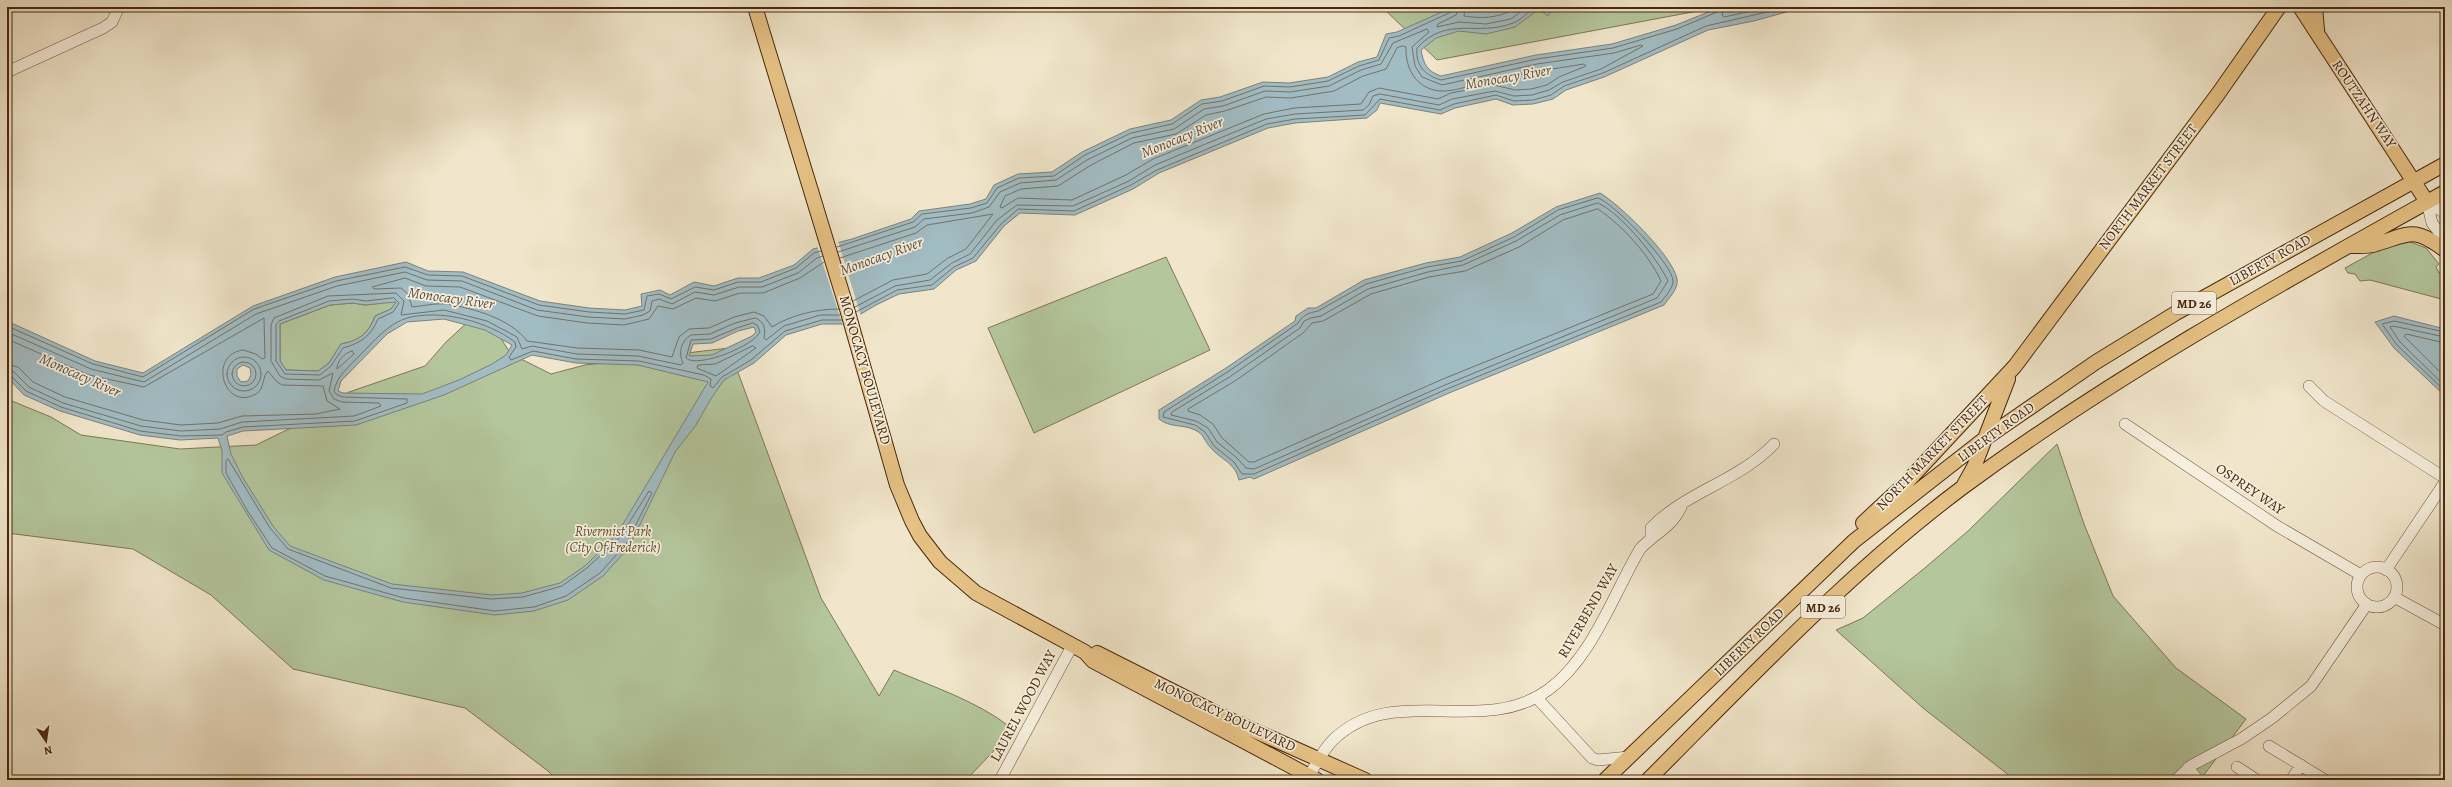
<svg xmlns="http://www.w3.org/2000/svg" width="2452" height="787" font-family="Alegreya,serif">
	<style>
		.green { fill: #b4c69c; stroke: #7e7756 }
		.water { fill: #a1bcc3; stroke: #7d817b; fill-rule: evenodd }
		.pier { fill: #f1e6cb }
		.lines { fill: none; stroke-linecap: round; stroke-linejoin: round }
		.shore { stroke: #747269; stroke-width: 1 }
		.minor-casing { stroke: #72583e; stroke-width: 12 }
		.major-casing { stroke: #47280f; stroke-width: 16 }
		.minor { stroke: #f6efdd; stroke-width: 11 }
		.major { stroke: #e8c386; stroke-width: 14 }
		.labels { text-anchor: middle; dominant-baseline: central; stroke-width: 3.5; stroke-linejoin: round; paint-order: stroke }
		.shield { fill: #f6efdd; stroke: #7c644d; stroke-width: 1 }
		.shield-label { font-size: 13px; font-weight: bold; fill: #47280f }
		.street-label { font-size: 14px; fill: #47280f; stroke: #f6efdd }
		.park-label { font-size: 14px; font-style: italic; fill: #625032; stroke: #f6efdd }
		.water-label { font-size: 15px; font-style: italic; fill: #5e4d3c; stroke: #f6efdd }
	</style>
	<rect width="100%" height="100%" fill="#f1e6cb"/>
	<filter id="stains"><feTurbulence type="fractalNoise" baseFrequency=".005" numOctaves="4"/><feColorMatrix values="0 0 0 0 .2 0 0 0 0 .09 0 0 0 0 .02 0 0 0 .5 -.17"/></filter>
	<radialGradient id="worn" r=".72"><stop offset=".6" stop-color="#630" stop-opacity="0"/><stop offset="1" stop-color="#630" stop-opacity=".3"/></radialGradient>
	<path class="green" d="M1382 7H1719L1437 60Z
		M2405 240 2426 248 2439 264 2436 267 2439 273 2445 272V300L2370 280 2360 281 2355 274 2348 273 2345 268 2387 245Z
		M1166 257 1210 350 1034 433 988 328Z
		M397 301 391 309 375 316C369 333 359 341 341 344L329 363 318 371 286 370 280 361V324L330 305 353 303 365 305Z
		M470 320 496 331 511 354 551 374 585 365 729 348 821 598 879 696 894 670C933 687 977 701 1010 727L1007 737 966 780H557L548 771 465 708 293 669 211 595 133 549 7 533V399L51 417 81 435 180 449 256 445 303 422 349 392 425 366 446 342Z
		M2057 444 2084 524 2113 596 2176 668 2246 719 2200 780H2015L1923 708 1836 630 1863 618 1926 567 1968 531Z"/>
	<path class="water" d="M1453 7H1555L1548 16 1539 9 1515 27 1486 34 1459 31 1436 38 1421 50C1424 65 1427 71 1441 76L1536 55 1612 44 1676 25 1721 7H1804L1754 21 1708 30 1604 77 1566 90 1553 99 1533 104 1513 105 1496 99 1455 108 1441 114 1380 103 1377 110 1367 118 1295 123 1268 128 1159 173 1133 189 1075 215 1020 213 1004 226 976 261 956 270 934 289 899 294 876 305 844 324H822L786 335 754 363 724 380 712 397 696 425 675 452 629 547 603 576 568 600 534 611 495 615 403 602 324 580 269 550 222 473V451L218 438 180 440 140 435 60 411 24 395 7 377V321L95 361 143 373 253 306 335 277 406 262 428 271 463 272 540 301 589 308 625 310 642 306 641 294 660 290 670 295 694 282 714 286 738 278H759L794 265 813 249 852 239 911 219 919 211 970 204 986 199 994 185 1018 174 1052 172 1082 152 1130 129 1171 120 1201 100 1220 97 1263 82 1289 83 1328 77 1358 62 1377 57 1386 34 1397 32ZM396 302 391 309 375 316C369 333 359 341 341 344L329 363 318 371 286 370 280 361V324L330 305 353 303 365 305ZM444 319 485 330 512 345 506 355 492 364 459 380 422 394 343 393 338 391 341 381 387 334 407 322ZM754 327 756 332 752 336 712 355 689 356 693 344 712 343 738 331ZM532 355 576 363 638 365 708 382 617 534 585 566 560 583 522 593 492 595 392 584 290 546 273 526 243 478 231 454 227 436 243 431 356 425 444 395ZM243 365 250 368 251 375 248 381 241 382 237 376V369Z
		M1600 193C1619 204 1673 256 1677 279 1679 288 1669 298 1664 305L1449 393 1254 479 1250 477 1239 480C1235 462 1221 460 1211 448 1204 441 1204 434 1195 430 1183 424 1170 428 1159 419V410L1226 368 1295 321 1296 316 1308 308H1316L1364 280 1426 263 1460 257 1512 233 1556 207Z
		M2394 316 2445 329V396L2394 348 2375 322Z"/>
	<path class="pier" d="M838 241 861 316 843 326 817 246Z"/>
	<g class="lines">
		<path class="shore" d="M1459 7 1456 15 1438 24 1437 27 1459 22 1486 24 1511 19 1527 7
			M1465 7 1464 16C1483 19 1501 18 1517 7
			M1535 7C1528 12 1521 20 1513 23 1478 37 1447 15 1417 48 1415 66 1426 76 1441 80L1537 59 1613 48 1677 29 1717 12 1720 7
			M1725 7 1722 15 1724 17 1770 7
			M1403 46 1406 47C1405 69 1417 89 1440 91 1456 92 1477 83 1494 79 1524 73 1553 69 1584 64L1586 66 1559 77 1547 85 1531 89 1515 90 1494 85 1451 93 1438 99 1379 88 1369 92 1361 104 1294 108 1264 114 1153 159 1126 175 1072 200 1018 198 1002 208 1000 207 1005 196 1021 189 1058 186 1091 165 1134 143 1176 134 1206 115 1225 111 1266 97 1291 98 1334 91 1363 76 1386 69 1397 48Z
			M1598 198C1614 203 1673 265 1673 281 1673 288 1665 297 1661 302L1447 389 1254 474H1242L1234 462 1214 446 1205 432 1195 425 1163 417 1164 412 1229 371 1297 324C1303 315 1308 313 1318 311L1366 284 1427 267 1462 261 1514 237 1558 210Z
			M1598 203C1620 212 1658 259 1668 281L1657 298 1445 385 1254 469 1246 468 1237 458 1217 442 1208 428 1196 421 1171 415 1172 412 1231 376 1300 328 1304 321 1311 318 1321 316 1368 289 1428 272 1463 265 1516 241 1560 215Z
			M1598 209C1623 226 1649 255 1661 281L1653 294 1443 379 1254 462H1249L1222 438 1213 424 1200 415 1188 411V409L1235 381 1303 333 1312 323 1323 321 1371 294 1429 277 1465 271 1519 247 1563 220Z
			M837 247 913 222 922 214 971 208 987 203 997 188 1019 178 1054 176 1085 155 1131 133 1172 124 1202 104 1222 101 1264 86 1290 87 1328 81 1359 66 1379 60 1389 38 1399 36 1451 12 1454 7
			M838 252 915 227 924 219 972 213 989 207 1000 192 1020 183 1056 180 1087 160 1132 138 1174 129 1204 109 1223 106 1265 91 1290 92 1329 86 1361 70 1381 64 1393 43 1427 29 1429 32 1412 47 1415 66 1422 77 1442 85 1537 64 1614 53 1641 45 1643 46 1601 69 1563 82 1549 90 1532 95 1514 96 1495 91 1452 99 1439 105 1380 94 1373 96 1369 105 1363 110 1295 114 1266 119 1155 165 1129 181 1073 206 1017 205 997 220 970 254 952 263 930 280 895 286 855 307
			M840 258 916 233 927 225 993 214 966 249 948 258 927 274 893 280 853 301
			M824 262 800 278 763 293H740L715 301 696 298 673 309 658 306 649 319 624 325 587 323 538 316 460 287 426 286 405 278 372 287 374 289 401 288 408 294 412 307C423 306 435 303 446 304 473 308 511 319 527 341L577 348 639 350 672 357 679 337 689 329 709 328 734 317 754 312 764 316 772 327C791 315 816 309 839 309
			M394 298 399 303 393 312 378 319C371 336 361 343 343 348L331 366 320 375 285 374 276 361V325L279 321 329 301 353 299 365 301Z
			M856 312 897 290 932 285 954 267 973 258 1001 224 1018 209 1074 211 1131 185 1157 170 1267 124 1295 119 1365 115 1380 99 1440 110 1454 104 1496 95 1514 101 1533 100 1551 95 1564 86 1603 73 1706 26 1789 7
			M753 323 757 325 760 331C757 345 697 369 686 358L691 340 711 339 737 328Z
			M7 326 93 364 143 377 254 309 336 281 405 267 428 275 462 276 539 305 589 312 625 314 644 310 647 296 659 294 671 299 695 287 714 290 738 282H761L796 268 814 253 821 251
			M7 332 91 369 144 382 256 314 337 286 405 272 427 280 462 281 537 310 588 317 625 319 643 315 650 311 652 301 659 299 672 304 695 292 714 295 739 287H762L798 273 817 258 823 256
			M2445 332 2394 321 2382 324 2397 345 2445 391
			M2445 337 2393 326 2390 327 2400 342 2445 386
			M7 339 89 375 144 387 264 318 265 358 262 359 256 354 243 350C207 355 224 412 256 394 265 389 262 376 268 371L276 381 282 385 323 386 327 401 340 409 316 414 242 416 218 423 181 425 143 420 65 397 33 382 18 367 7 364
			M2445 343 2406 334 2404 336 2445 377
			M753 346 756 348 716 376 697 368 698 365 715 364Z
			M352 351 354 354 337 369C337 361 344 353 352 351Z
			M227 374a17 17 0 1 1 34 0a17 17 0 1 1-34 0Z
			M232 374a12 12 0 1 1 24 0a12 12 0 1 1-24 0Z
			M7 370 14 372 29 387 63 403 141 426 181 431 220 429 242 422 354 416 381 406 379 403 342 402 334 399 329 391 333 373 319 380 286 379 280 376 271 361V325L274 318 328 296 396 293 404 301 401 315 444 310 487 321 517 337 522 349 532 346 577 354 638 356 681 365 683 363C678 354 681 340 691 335L710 334 735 323 755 318C764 321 766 329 764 338L766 340 784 326 820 315H840
			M7 375 11 376 26 391 61 407 140 431 181 436 222 435 226 432 243 427 355 421 407 403V399L342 397 336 394 334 391C337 375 350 366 361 354 373 342 389 323 407 318 441 309 487 321 515 342L516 347 509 357 511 360 533 351 576 359 639 361 704 375 711 379 710 386 713 388 722 377 751 360 785 331 822 320H842
			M228 459 270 528 288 549 391 588 491 599 523 597 562 586 587 568 620 537 649 491 652 493 626 544 600 573 566 596 534 607 495 611 404 598 325 576 272 548 247 510 226 473V461Z"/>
		<g class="minor-casing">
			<path id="minor" d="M7 72 103 28 112 22 119 7
				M2427 202 2432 223 2445 240
				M2427 202 2445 213
				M2309 386 2324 401 2445 478
				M2125 424 2277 526 2361 575
				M1651 537V528C1685 492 1739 481 1774 444
				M2357 587a20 20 0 1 1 40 0a20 20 0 1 1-40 0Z
				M2386 570 2445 482
				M2394 597 2445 625
				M1536 697 1592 758 1598 760 1629 757
				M2269 746 2325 780
				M2237 767 2257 780
				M2188 768 2198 780
				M1309 776C1316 764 1323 750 1333 740 1393 681 1481 738 1548 690 1592 658 1613 595 1640 549 1654 534 1672 527 1681 507
				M1000 780 1072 646
				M2176 780 2192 765 2241 739 2272 718 2311 686 2367 604
				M2291 780 2301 765"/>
		</g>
		<g class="major-casing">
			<path id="major" d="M755 7 847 309 897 485 912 521 920 536 940 562 976 593 1085 652 1093 661 1317 780
				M2300 7 2427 202
				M2315 7 2317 30
				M2351 246C2359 246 2369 247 2376 244 2410 234 2413 226 2445 250
				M1964 485 1974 467 2008 379
				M1863 523 1907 482 2015 366 2218 94 2279 7
				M1097 653 1226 718 1365 780
				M1605 780 1854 541 1983 440 2096 362 2176 313 2445 164
				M1648 780C1749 679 1848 573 1963 487 2115 375 2280 284 2445 192"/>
		</g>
		<use href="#minor" class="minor"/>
		<use href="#major" class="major"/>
	</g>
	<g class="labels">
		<g class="shield">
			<rect x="2172" y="292" width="44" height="22" rx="3"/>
			<rect x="1801" y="596" width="44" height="22" rx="3"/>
		</g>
		<g class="shield-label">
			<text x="2194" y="303">MD 26</text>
			<text x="1823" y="607">MD 26</text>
		</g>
		<g class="street-label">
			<text transform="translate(2364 104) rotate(56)">ROUTZAHN WAY</text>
			<text transform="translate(2148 187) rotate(-53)">NORTH MARKET STREET</text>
			<text transform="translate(2270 260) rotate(-29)">LIBERTY ROAD</text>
			<text transform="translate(865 370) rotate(74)">MONOCACY BOULEVARD</text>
			<text transform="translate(1996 432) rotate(-36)">LIBERTY ROAD</text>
			<text transform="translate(1932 453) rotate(-46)">NORTH MARKET STREET</text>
			<text transform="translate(2250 489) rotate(34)">OSPREY WAY</text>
			<text transform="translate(1588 611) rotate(-60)">RIVERBEND WAY</text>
			<text transform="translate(1749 642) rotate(-44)">LIBERTY ROAD</text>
			<text transform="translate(1023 706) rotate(-62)">LAUREL WOOD WAY</text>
			<text transform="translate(1225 715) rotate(25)">MONOCACY BOULEVARD</text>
		</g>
		<g class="park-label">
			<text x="613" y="531">Rivermist Park<tspan x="613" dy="16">(City Of Frederick)</tspan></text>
		</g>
		<g class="water-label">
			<text transform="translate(1508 77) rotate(-10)">Monocacy River</text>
			<text transform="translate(1182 137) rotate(-22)">Monocacy River</text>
			<text transform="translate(881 256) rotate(-20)">Monocacy River</text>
			<text transform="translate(451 298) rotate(8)">Monocacy River</text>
			<text transform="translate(80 375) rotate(24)">Monocacy River</text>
		</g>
	</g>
	<rect width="2452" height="787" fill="none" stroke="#f1e6cb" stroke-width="24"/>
	<rect x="8" y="8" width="2436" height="771" fill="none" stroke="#47280f" stroke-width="2"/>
	<rect x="12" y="12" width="2428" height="763" fill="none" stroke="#47280f"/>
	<g transform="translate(46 741) rotate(167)" stroke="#f6efdd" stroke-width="3" paint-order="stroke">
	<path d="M0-3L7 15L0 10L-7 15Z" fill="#47280f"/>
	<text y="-6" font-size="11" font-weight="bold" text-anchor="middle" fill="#47280f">N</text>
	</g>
	<rect width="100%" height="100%" filter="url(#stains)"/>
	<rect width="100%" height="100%" fill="url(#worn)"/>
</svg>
